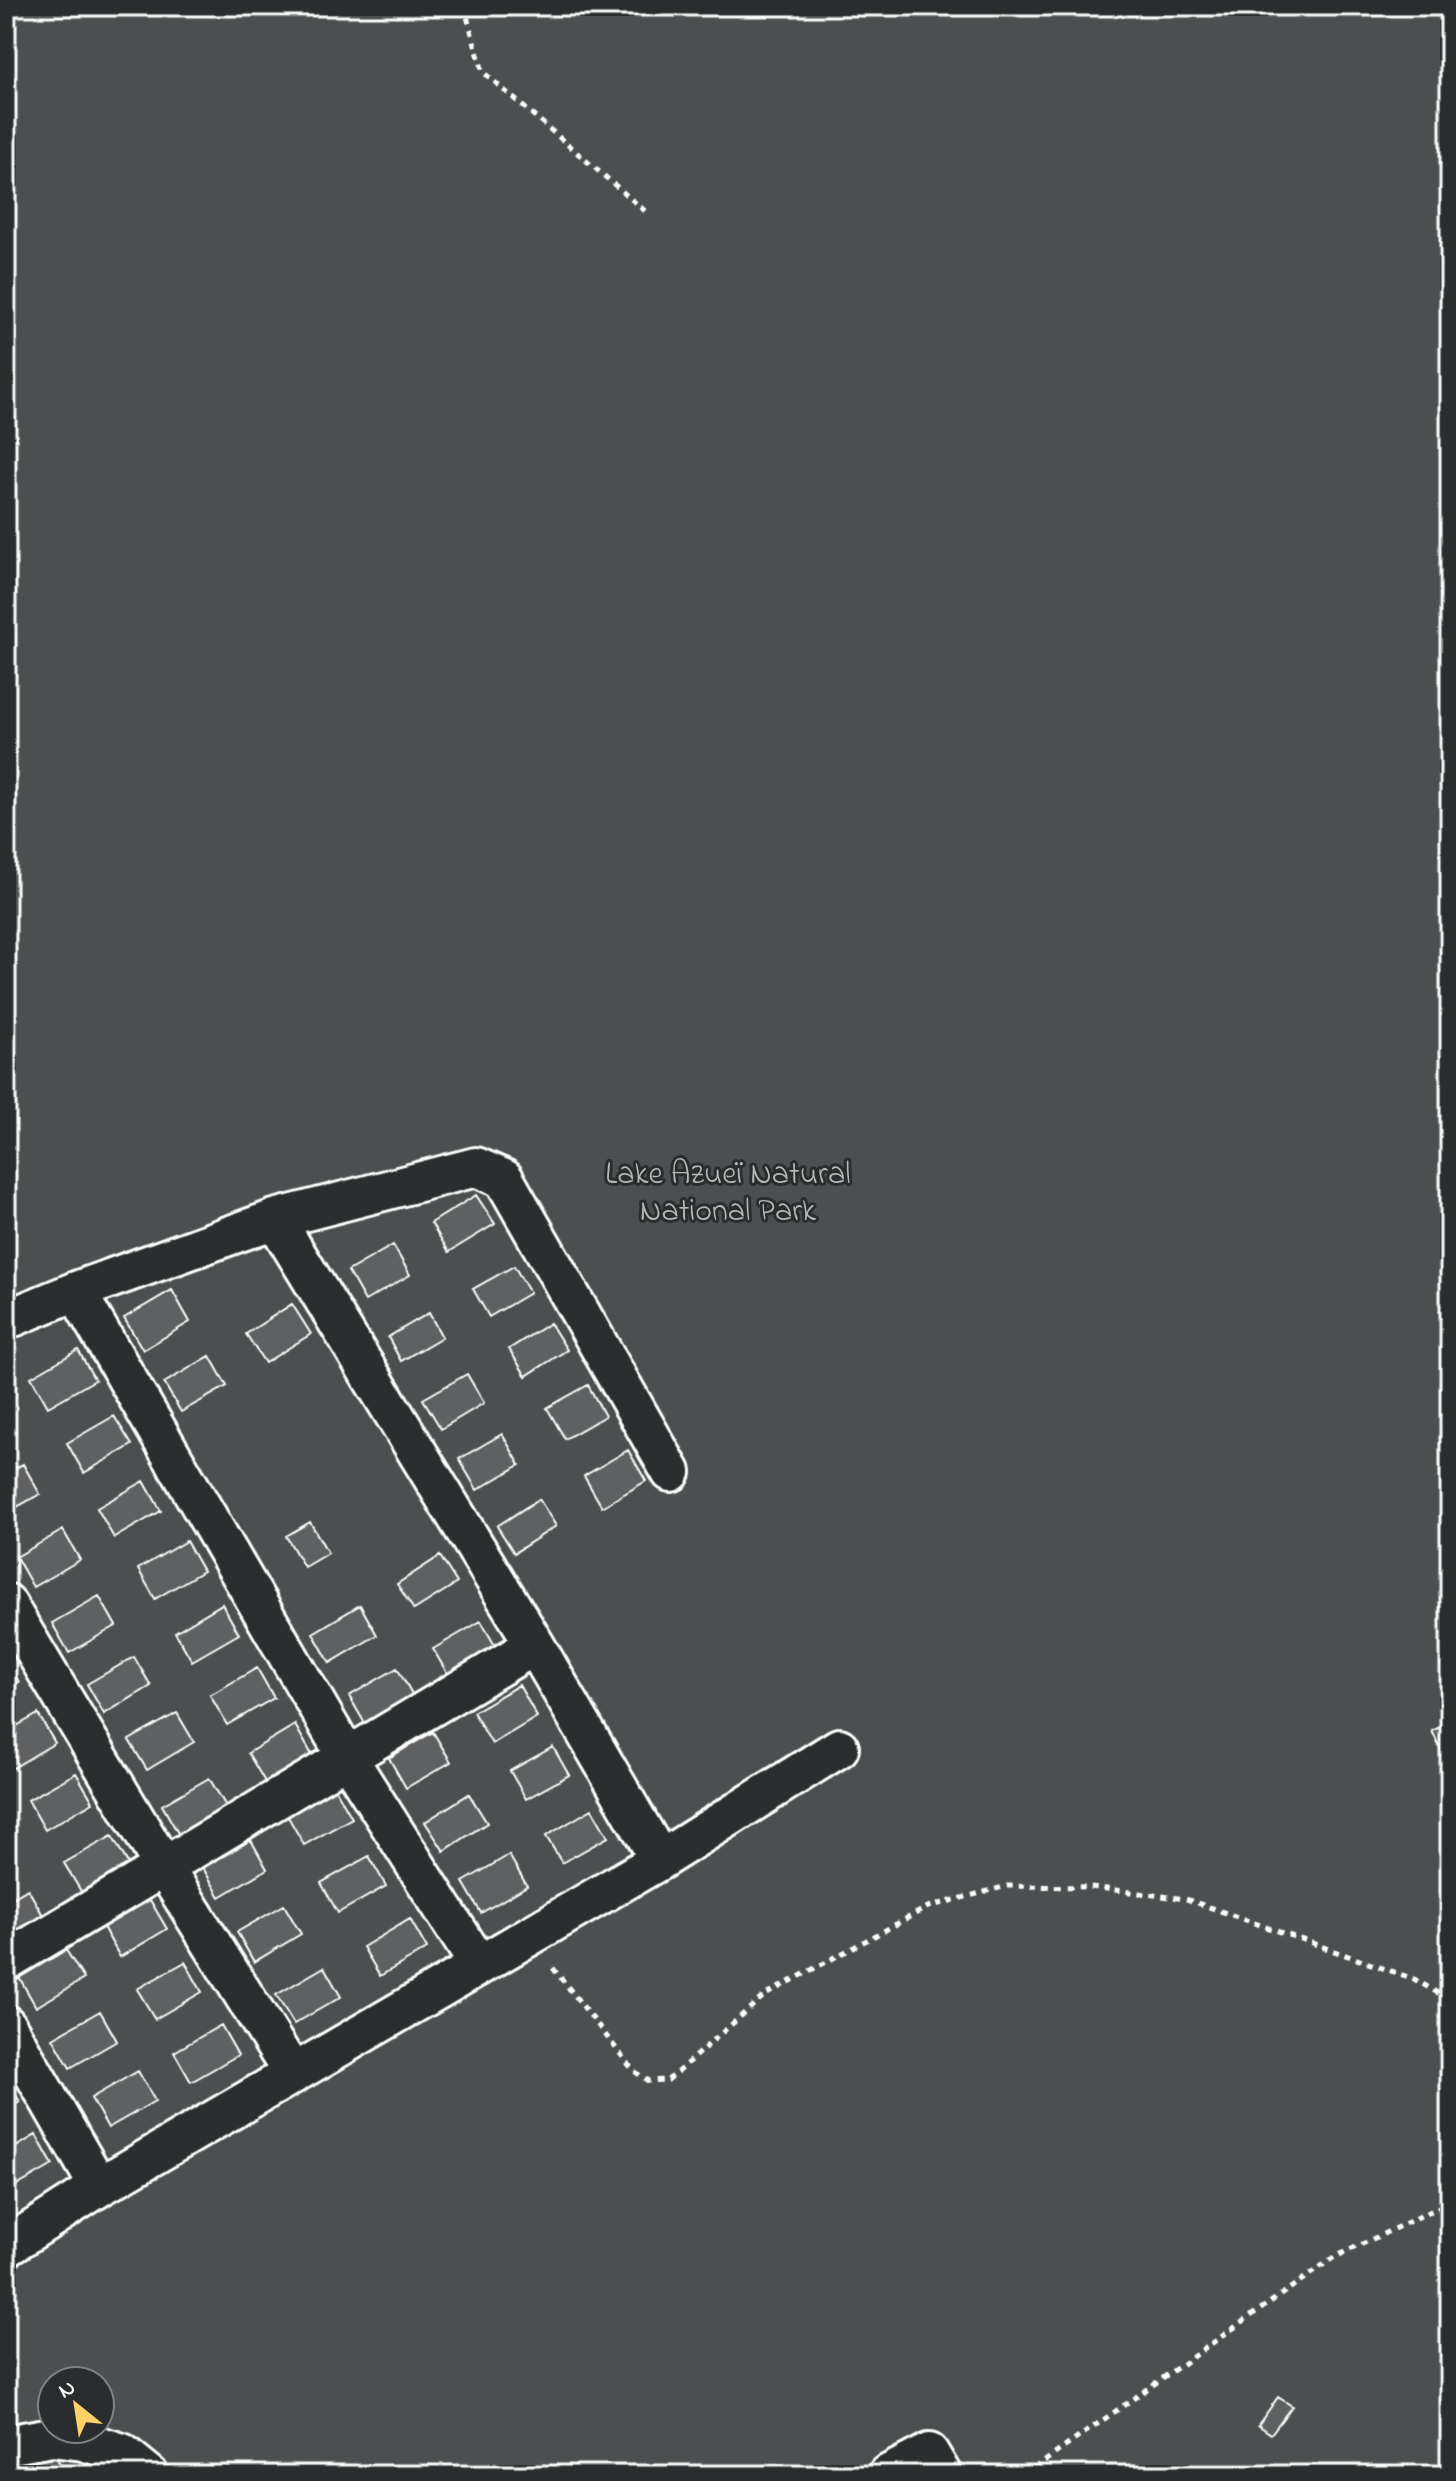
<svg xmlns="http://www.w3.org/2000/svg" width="1456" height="2481" font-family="'Indie Flower',sans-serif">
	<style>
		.green { fill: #4c4f50; stroke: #a6a7a8; stroke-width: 2; fill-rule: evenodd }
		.building { fill: #5f6162; stroke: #fff; stroke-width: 2 }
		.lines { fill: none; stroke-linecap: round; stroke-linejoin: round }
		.minor-casing { stroke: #fff; stroke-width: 44 }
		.path { stroke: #fff; stroke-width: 5; stroke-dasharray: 6 6; stroke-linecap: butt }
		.minor { stroke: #2a2d2e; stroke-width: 38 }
		.labels { text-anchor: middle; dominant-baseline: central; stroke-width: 6; stroke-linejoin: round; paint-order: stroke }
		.park-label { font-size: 32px; fill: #b7b9b9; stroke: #2a2d2e }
	</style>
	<rect width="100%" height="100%" fill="#333536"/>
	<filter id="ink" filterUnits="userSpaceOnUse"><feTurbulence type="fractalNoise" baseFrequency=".0125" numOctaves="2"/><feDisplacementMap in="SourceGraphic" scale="16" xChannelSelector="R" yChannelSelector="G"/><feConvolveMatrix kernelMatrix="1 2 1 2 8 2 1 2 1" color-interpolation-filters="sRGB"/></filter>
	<g filter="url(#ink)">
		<path class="green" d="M6 6H1450V2475H6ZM52 2381H100V2429H52Z"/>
		<path class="building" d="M476 1195 495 1224 449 1252 431 1223Z
			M393 1245 410 1275 365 1301 348 1271Z
			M514 1266 530 1293 489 1317 473 1289Z
			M172 1290 190 1322 143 1350 124 1318Z
			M292 1304 311 1334 265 1363 246 1334Z
			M429 1313 442 1337 401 1361 388 1337Z
			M550 1323 567 1350 526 1376 509 1349Z
			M78 1350 95 1380 48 1407 31 1377Z
			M210 1356 227 1386 181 1412 164 1383Z
			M467 1374 484 1403 441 1429 423 1399Z
			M588 1385 605 1416 565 1439 547 1408Z
			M114 1416 132 1445 84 1473 67 1443Z
			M502 1434 520 1465 477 1490 459 1459Z
			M628 1450 646 1481 602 1507 584 1476Z
			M23 1464 40 1494 6 1513V1474Z
			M144 1481 161 1511 114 1538 97 1508Z
			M539 1499 556 1526 514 1553 497 1526Z
			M310 1522 328 1553 304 1567 286 1536Z
			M63 1530 80 1560 33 1587 16 1557Z
			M186 1541 203 1571 155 1599 138 1569Z
			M440 1556 457 1583 414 1610 397 1584Z
			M99 1596 116 1626 69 1653 52 1623Z
			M222 1604 239 1634 192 1661 175 1632Z
			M360 1605 377 1635 330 1663 313 1633Z
			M481 1621 498 1651 450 1678 433 1649Z
			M134 1657 151 1686 104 1714 87 1684Z
			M6 1659 19 1682 6 1689Z
			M257 1668 274 1698 227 1725 210 1695Z
			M397 1668 415 1699 367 1727 349 1696Z
			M519 1685 537 1717 492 1744 473 1712Z
			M177 1713 194 1742 147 1770 129 1740Z
			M38 1714 55 1743 8 1771 6 1732Z
			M1450 1722V1759L1446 1761 1432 1731Z
			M295 1725 312 1755 265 1782 248 1753Z
			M433 1732 451 1762 406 1788 389 1758Z
			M553 1747 569 1775 526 1799 510 1771Z
			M76 1773 93 1802 45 1830 28 1800Z
			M209 1778 227 1808 179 1835 162 1805Z
			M335 1788 352 1818 304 1845 287 1815Z
			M469 1794 487 1823 444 1851 425 1822Z
			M592 1809 608 1837 562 1863 546 1836Z
			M112 1836 129 1865 82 1893 64 1863Z
			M251 1840 267 1869 220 1897 203 1868Z
			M509 1855 527 1886 481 1913 463 1882Z
			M369 1856 386 1886 338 1913 321 1883Z
			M28 1889 45 1919 6 1942V1902Z
			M150 1900 167 1929 120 1957 103 1927Z
			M284 1905 301 1934 254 1962 237 1932Z
			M410 1919 427 1949 380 1976 363 1947Z
			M66 1950 84 1979 36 2007 19 1977Z
			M185 1962 202 1992 155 2019 137 1989Z
			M324 1967 341 1997 294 2024 276 1995Z
			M100 2011 117 2041 70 2068 53 2038Z
			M221 2025 238 2055 191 2082 174 2052Z
			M138 2071 155 2101 108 2128 91 2098Z
			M6 2078 20 2102 6 2110Z
			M36 2135 53 2165 6 2192V2153Z
			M1278 2397 1292 2406 1271 2434 1258 2425Z
			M49 2447 61 2465 46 2475H23L18 2468Z"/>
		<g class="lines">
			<g class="minor-casing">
				<path id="minor" d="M275 1219 535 1645 660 1860
					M76 1291 347 1757 479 1965
					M6 1320 76 1291 275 1219 476 1167 504 1179 671 1472
					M6 1603 164 1867 293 2074
					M6 1961 535 1645
					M6 2025 99 2187
					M6 2247 99 2187 660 1860 839 1748
					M6 2445 52 2437 83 2441 122 2453 149 2475
					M887 2475 929 2453 942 2475"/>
			</g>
			<path class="path" d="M464 6 483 72 645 211
				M1450 1070 1448 1072 1450 1075
				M553 1968 633 2070 648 2081 668 2080 765 1995 928 1907 1007 1886 1090 1887 1186 1899 1414 1979 1450 2000
				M1025 2475 1333 2258 1450 2202"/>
			<use href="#minor" class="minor"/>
		</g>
	</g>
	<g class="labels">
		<g class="park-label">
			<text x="728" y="1175">Lake Azueï Natural<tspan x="728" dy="37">National Park</tspan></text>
		</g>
	</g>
	<rect width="1456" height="2481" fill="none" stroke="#2a2d2e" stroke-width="32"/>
	<rect x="16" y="16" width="1424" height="2449" fill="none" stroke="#fff" stroke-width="3" filter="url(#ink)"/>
	<g transform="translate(76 2405) rotate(330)"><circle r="38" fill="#2a2d2e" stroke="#7f8182" stroke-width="2"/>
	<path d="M0-6L14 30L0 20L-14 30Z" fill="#ffd166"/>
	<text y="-12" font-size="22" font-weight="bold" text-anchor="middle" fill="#ffffff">N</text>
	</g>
</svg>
